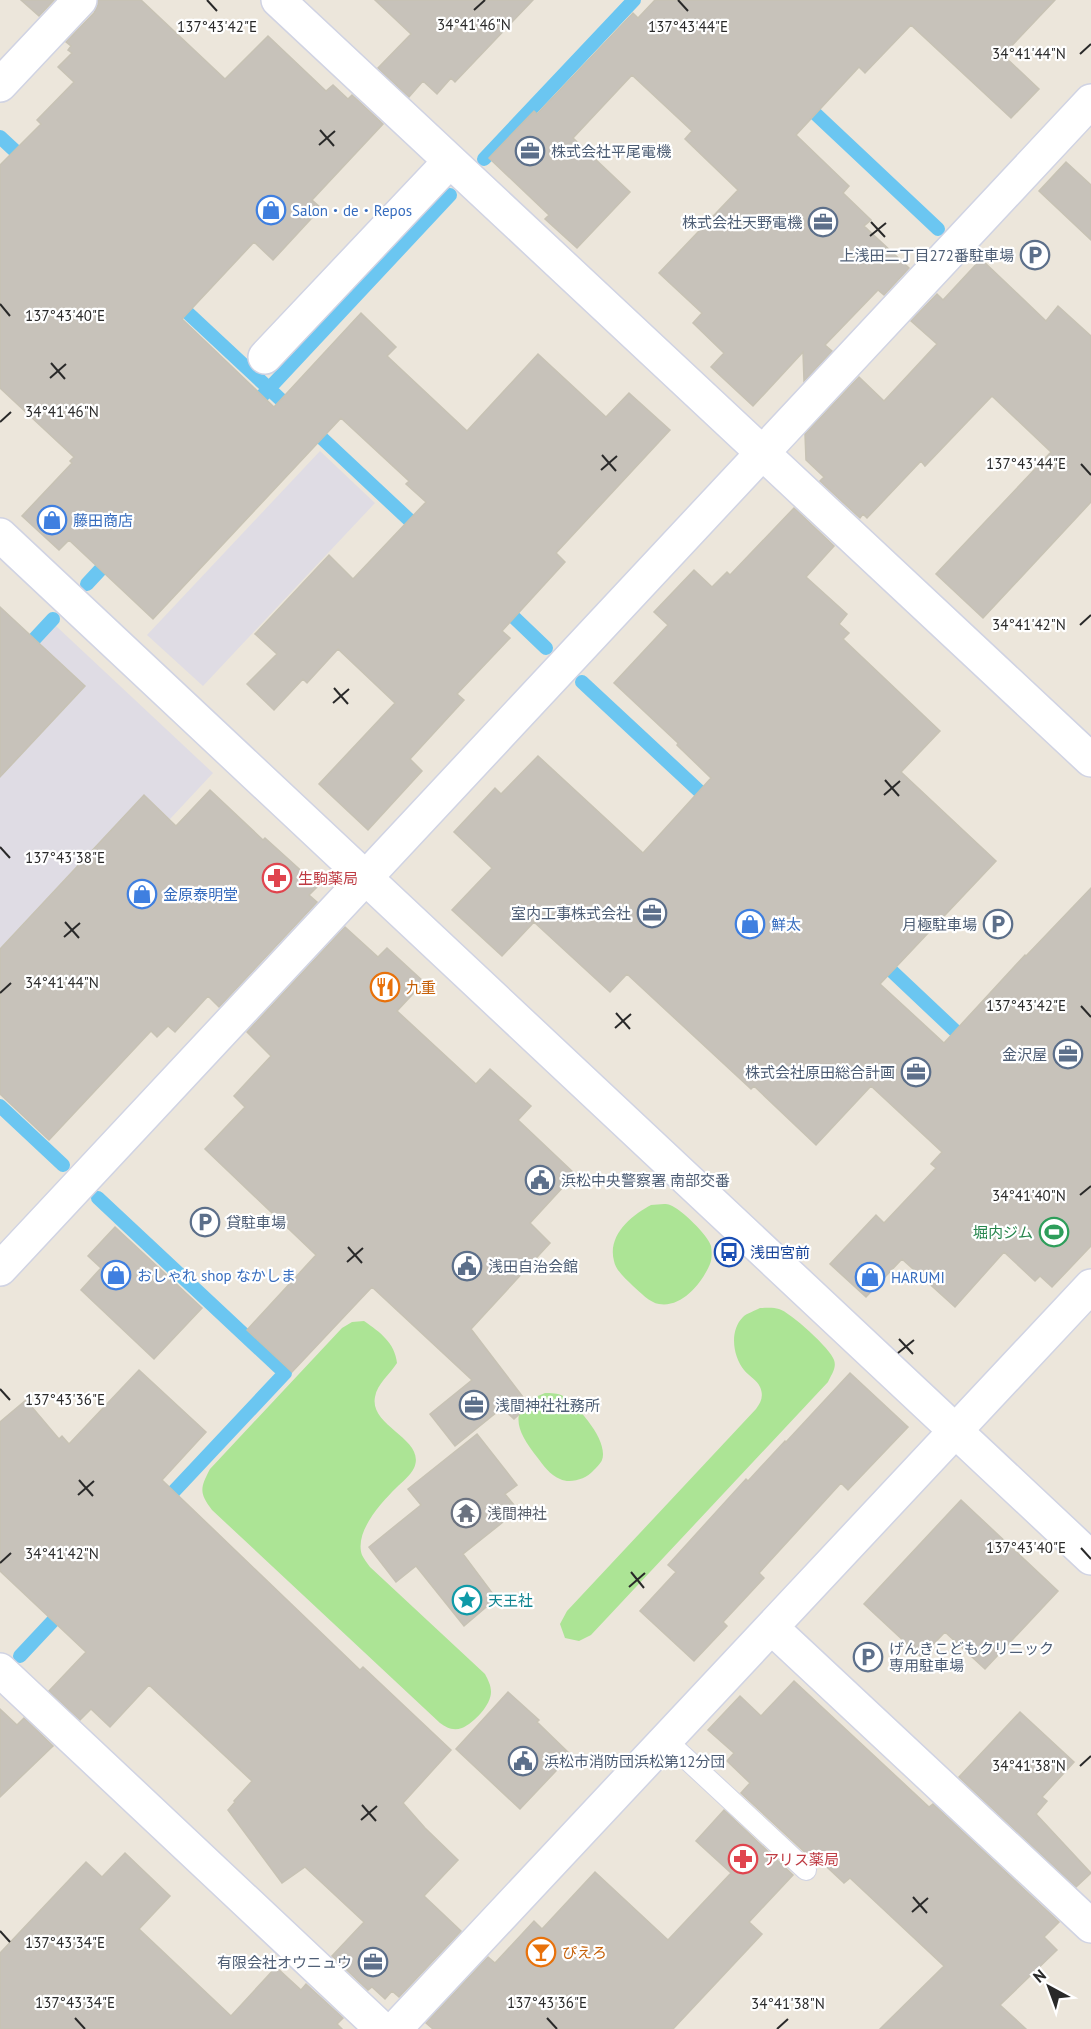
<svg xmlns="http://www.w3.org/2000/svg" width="1091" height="2029" font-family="'PT Sans','Noto Sans JP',sans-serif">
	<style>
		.industrial { fill: #dfdce4 }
		.green { fill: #ace495 }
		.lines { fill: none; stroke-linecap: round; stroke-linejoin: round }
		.stream { stroke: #6bc6f1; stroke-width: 14 }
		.building { fill: #c7c2ba; stroke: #c7c2b4; stroke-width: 1.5 }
		.service-casing { stroke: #d0d3e3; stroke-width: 22 }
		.minor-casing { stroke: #d0d3e3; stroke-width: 36 }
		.tertiary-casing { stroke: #d0d3e3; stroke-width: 36 }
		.service { stroke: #fff; stroke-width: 20 }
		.minor { stroke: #fff; stroke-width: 33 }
		.tertiary { stroke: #fff; stroke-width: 33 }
		.ticks { fill: none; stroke: #292929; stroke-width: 2 }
		.labels { text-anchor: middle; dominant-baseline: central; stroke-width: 4.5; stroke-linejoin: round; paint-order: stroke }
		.service-label { font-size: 15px; fill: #4e5e75; stroke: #fff; text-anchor: start }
		.shop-label { font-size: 15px; fill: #366cbe; stroke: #fff; text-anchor: start }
		.health-label { font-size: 15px; fill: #be3a42; stroke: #fff; text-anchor: start }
		.food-label { font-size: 15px; fill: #c56008; stroke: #fff; text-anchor: start }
		.leisure-label { font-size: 15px; fill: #27864d; stroke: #fff; text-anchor: end }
		.transit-label { font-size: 15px; fill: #164399; stroke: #fff; text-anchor: start }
		.worship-label { font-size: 15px; fill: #5b616d; stroke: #fff; text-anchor: start }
		.culture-label { font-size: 15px; fill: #0d838f; stroke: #fff; text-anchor: start }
		.ticks-label { font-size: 15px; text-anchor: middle; fill: #292929; stroke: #fff; stroke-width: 4.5; stroke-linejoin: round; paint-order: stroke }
	</style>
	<rect width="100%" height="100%" fill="#ece6db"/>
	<path class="industrial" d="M320 451 375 503 203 686 147 635Z
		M56 626 213 773 0 1001V686Z"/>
	<path class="green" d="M651 1205C657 1205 665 1203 670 1205 681 1209 708 1235 711 1246 712 1252 712 1259 710 1264 702 1283 682 1308 659 1304 650 1303 640 1292 633 1286 626 1279 616 1271 614 1261 607 1235 632 1215 651 1205Z
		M760 1308C765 1308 773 1307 779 1309 790 1312 831 1349 834 1360 837 1368 831 1375 828 1382L591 1635 579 1641 565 1638 560 1624 567 1611 756 1409C761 1402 764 1396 760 1387 757 1380 749 1376 744 1370 733 1356 729 1331 743 1317 747 1313 755 1311 760 1308Z
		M364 1321C380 1332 395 1343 397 1363 390 1374 377 1384 375 1397 369 1427 427 1439 414 1468 410 1476 402 1482 396 1488 381 1503 354 1532 362 1555 364 1559 367 1563 370 1567L485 1674C488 1680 491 1685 491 1692 491 1705 474 1723 462 1728 453 1731 447 1728 440 1723L212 1510C199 1493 200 1488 210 1469L342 1328 352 1322Z
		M545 1393C551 1393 558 1393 563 1396 578 1406 609 1441 602 1460 601 1463 596 1468 593 1471 586 1479 570 1484 560 1479 550 1475 543 1465 537 1457 516 1430 506 1408 545 1393Z"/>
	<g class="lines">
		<path class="stream" d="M803 102 938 229
			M0 137 27 162
			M484 159 634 0
			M174 300 294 412
			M263 395 450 195
			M310 427 421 531
			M87 584 113 556
			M501 605 546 648
			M0 676 53 619
			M582 682 712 803
			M879 959 968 1043
			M0 1106 63 1165
			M98 1198 285 1373 162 1504
			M20 1656 65 1608"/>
	</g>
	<path class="building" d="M21 0H54L39 16Z
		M98 0H141L225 79 268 36 326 91 333 85 348 99 352 95 383 124 312 200 321 208 273 260 254 242 182 319 274 407 361 313 396 347 387 356 467 431 538 354 606 417 629 393 670 430 556 553 565 562 502 631 510 638 457 694 464 700 410 759 422 771 368 830 319 784 395 703 338 649 307 683 303 679 274 710 247 684 277 654 255 634 329 555 353 579 426 502 406 484 409 481 341 418 153 619 69 540 59 550 22 516 72 463 70 461 74 457 0 388V165L41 124 37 120 74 82 58 67 72 53 68 50 71 46 66 42 94 13 98 5Z
		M375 0H533L455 82 451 78 437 94 423 81 409 97 378 68 411 34Z
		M655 0H1055L1003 55 1039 89 1011 118 911 25 865 73 859 67 796 135 849 186 843 193 871 220 864 226 909 268 884 295 878 290 825 345 832 351 804 381 803 352 753 406 711 367 724 353 693 323 702 313 659 273 738 190 685 139 692 131 632 75 573 138 630 192 577 248 545 219 549 215 489 158 534 111 537 114 633 13 638 18Z
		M1066 162 1091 185V240L1039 191Z
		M981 259 1046 321 1058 306 1091 336V502L983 618 936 574 1051 452 992 396 925 466 921 461 867 518 863 514 860 518 820 481 824 477 806 460 805 434 859 377 884 401 937 344 911 321 937 294 943 300Z
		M794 508 834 546 806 577 847 614 839 624 849 633 843 639 940 731 901 772 996 861 880 984 944 1043 1025 955 1026 956 1091 888V1246L1052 1287 1040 1276 1035 1281 1004 1252 955 1307 902 1259 866 1297 830 1264 876 1215 884 1223 936 1168 931 1164 942 1152 871 1086 816 1145 754 1086 751 1089 627 974 610 992 534 922 502 956 452 910 492 868 454 832 495 788 501 794 538 756 643 853 711 778 677 745 678 743 614 683 668 625 654 612 694 570 712 587 727 572 730 575Z
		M0 607 85 686 0 777Z
		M210 790 263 840 265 838 318 886 309 895 317 902 219 1007 208 996 175 1032 168 1026 157 1037 151 1031 49 1140 0 1094V949L144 795 176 826Z
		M345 927 378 957 387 948 424 982 397 1011 476 1084 490 1069 531 1106 518 1120 575 1174 530 1223 550 1243 471 1329 529 1405 514 1419 502 1408 455 1446 430 1414 472 1380 372 1287 292 1372 247 1330 316 1255 205 1149 245 1107 234 1096 271 1056 247 1032Z
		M115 1227 202 1308 154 1359 81 1290 101 1268 88 1256Z
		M139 1370 206 1432 162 1480 360 1670 363 1667 451 1750 403 1803 425 1828 458 1860 424 1896 461 1931 399 1997 392 1991 385 1999 372 1987 368 1990 332 1956 364 1922 305 1867 282 1883 228 1810 235 1802 234 1801 252 1781 149 1685 110 1727 91 1709 80 1720 49 1691 86 1652 0 1571V1422L26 1400 59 1439 62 1436 69 1444Z
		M850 1373 908 1427 848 1490 841 1483 759 1573 764 1578 723 1622 727 1626 694 1661 640 1611 676 1572 668 1565 746 1479 748 1481 785 1441 786 1442Z
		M477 1434 517 1485 505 1494 518 1510 463 1554 493 1594 487 1598 491 1603 464 1626 416 1566 396 1582 369 1547 421 1505 408 1489Z
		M961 1500 1058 1591 985 1669 945 1632 921 1657 864 1604Z
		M794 1681 929 1807 933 1804 1059 1922 1044 1937 1057 1950 1000 2005 1026 2029H880L944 1966 850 1878 844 1883 813 1854 810 1857 741 1793 750 1783 727 1761 734 1753 708 1730 740 1696 761 1716Z
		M508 1692 539 1720 537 1722 571 1755 520 1809 456 1749Z
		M0 1709 17 1725 24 1718 53 1746 0 1797Z
		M1020 1712 1074 1762 1042 1797 1047 1801 1036 1814 1091 1873 1076 1887 959 1777Z
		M724 1810 793 1875 749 1922 762 1934 673 2029H433L426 2023 488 1957 495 1963 534 1921 542 1929 595 1872 668 1940 731 1873 696 1841Z
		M125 1853 170 1896 139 1929 231 2016 276 1967 301 1990 306 1984 343 2018 337 2024 342 2029H0V1953L86 1862 102 1877Z"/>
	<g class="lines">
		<g class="service-casing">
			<path id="service" d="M666 1740 806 1870"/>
		</g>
		<g class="minor-casing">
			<path id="minor" d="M278 0 1091 760
				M0 85 80 0
				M265 357 450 161
				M0 1269 1091 101
				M772 1628 1091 1926
				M0 1670 382 2029
				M395 2029 1091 1286"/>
		</g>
		<g class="tertiary-casing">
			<path id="tertiary" d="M0 535 1091 1558"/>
		</g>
		<use href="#service" class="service"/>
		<use href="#minor" class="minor"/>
		<use href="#tertiary" class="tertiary"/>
	</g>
	<path class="ticks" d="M207 0 217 11M678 0 688 11M474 10 485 0M1080 54 1091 44M320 130 334 146M319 145 335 131M871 222 885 237M870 236 886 223M0 304 10 316M51 363 65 379M50 378 66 364M0 422 11 412M602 455 616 471M1081 464 1091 475M601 470 617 456M1080 625 1091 615M334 688 348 704M333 703 349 689M885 780 899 796M884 795 900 781M0 847 10 858M65 922 79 938M64 937 80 923M0 993 11 983M1081 1006 1091 1017M616 1013 630 1029M615 1028 631 1014M1080 1195 1091 1186M348 1247 362 1263M347 1262 363 1248M899 1339 913 1354M898 1353 914 1340M0 1389 10 1400M79 1480 93 1496M78 1495 94 1481M1081 1548 1091 1559M0 1563 11 1553M631 1572 644 1588M629 1587 645 1573M1080 1766 1091 1756M362 1805 376 1821M361 1820 377 1806M913 1897 927 1913M912 1912 928 1898M0 1931 10 1942M75 2018 85 2029M547 2018 557 2029M777 2029 788 2019"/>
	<defs>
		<g id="office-ring" transform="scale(1.5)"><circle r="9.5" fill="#fff" stroke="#5c6f8a" stroke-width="1.5"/><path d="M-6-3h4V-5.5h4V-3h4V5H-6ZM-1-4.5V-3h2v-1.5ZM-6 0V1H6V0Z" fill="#5c6f8a"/></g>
		<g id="shop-ring" transform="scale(1.5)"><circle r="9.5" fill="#fff" stroke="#3f7fe0" stroke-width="1.5"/><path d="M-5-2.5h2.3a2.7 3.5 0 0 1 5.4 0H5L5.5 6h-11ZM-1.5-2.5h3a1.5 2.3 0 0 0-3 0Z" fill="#3f7fe0"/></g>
		<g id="parking-ring" transform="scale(1.5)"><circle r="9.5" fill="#fff" stroke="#5c6f8a" stroke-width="1.5"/><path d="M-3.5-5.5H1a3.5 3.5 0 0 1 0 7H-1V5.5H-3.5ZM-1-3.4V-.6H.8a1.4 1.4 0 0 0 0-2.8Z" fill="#5c6f8a"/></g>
		<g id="pharmacy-ring" transform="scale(1.5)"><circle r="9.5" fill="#fff" stroke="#e0444e" stroke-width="1.5"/><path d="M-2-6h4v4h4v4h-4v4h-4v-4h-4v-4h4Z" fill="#e0444e"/></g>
		<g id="restaurant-ring" transform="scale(1.5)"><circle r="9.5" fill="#fff" stroke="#e8710a" stroke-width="1.5"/><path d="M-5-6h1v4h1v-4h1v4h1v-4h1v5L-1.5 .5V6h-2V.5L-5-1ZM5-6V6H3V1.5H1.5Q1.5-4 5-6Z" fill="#e8710a"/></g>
		<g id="civic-ring" transform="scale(1.5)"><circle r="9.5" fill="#fff" stroke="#5c6f8a" stroke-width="1.5"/><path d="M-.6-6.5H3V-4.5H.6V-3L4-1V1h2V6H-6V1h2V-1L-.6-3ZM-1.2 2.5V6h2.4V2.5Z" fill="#5c6f8a"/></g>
		<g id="stadium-ring" transform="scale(1.5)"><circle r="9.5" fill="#fff" stroke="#2e9e5b" stroke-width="1.5"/><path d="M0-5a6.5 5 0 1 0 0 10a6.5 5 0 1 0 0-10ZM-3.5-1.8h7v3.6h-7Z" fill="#2e9e5b"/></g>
		<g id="bus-ring" transform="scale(1.5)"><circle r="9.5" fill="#fff" stroke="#1a4fb4" stroke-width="1.5"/><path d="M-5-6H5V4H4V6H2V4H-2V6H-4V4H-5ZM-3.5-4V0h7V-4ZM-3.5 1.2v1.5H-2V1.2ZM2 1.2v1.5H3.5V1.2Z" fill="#1a4fb4"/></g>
		<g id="temple-ring" transform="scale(1.5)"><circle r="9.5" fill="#fff" stroke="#6b7280" stroke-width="1.5"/><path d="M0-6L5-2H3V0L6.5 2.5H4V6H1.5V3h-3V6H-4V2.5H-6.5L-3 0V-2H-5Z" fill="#6b7280"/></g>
		<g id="sight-ring" transform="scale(1.5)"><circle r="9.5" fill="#fff" stroke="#0f9aa8" stroke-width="1.5"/><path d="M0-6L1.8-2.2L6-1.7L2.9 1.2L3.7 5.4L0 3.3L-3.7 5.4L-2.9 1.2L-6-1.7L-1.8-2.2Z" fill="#0f9aa8"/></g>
		<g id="bar-ring" transform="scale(1.5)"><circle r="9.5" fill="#fff" stroke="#e8710a" stroke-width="1.5"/><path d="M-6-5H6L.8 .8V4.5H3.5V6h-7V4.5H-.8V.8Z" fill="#e8710a"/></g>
	</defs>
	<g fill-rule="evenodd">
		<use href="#office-ring" x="530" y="151"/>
		<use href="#shop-ring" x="271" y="210"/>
		<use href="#office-ring" x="823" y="222"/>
		<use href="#parking-ring" x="1035" y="255"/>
		<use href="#shop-ring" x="52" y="520"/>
		<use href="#pharmacy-ring" x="277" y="878"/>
		<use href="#shop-ring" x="142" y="894"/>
		<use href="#office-ring" x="652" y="913"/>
		<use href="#shop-ring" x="750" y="924"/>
		<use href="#parking-ring" x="998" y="924"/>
		<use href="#restaurant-ring" x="385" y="987"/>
		<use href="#office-ring" x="1068" y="1054"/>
		<use href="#office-ring" x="916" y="1072"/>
		<use href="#civic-ring" x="540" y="1180"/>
		<use href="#parking-ring" x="205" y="1222"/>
		<use href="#stadium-ring" x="1054" y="1232"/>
		<use href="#bus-ring" x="729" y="1252"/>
		<use href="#civic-ring" x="467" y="1266"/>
		<use href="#shop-ring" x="116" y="1275"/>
		<use href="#shop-ring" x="870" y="1277"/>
		<use href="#office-ring" x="474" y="1405"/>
		<use href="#temple-ring" x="466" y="1513"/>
		<use href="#sight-ring" x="467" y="1600"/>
		<use href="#parking-ring" x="868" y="1657"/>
		<use href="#civic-ring" x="523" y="1761"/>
		<use href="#pharmacy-ring" x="743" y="1859"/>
		<use href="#bar-ring" x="541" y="1952"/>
		<use href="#office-ring" x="373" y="1962"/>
	</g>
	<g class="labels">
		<g class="service-label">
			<text x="551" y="151">株式会社平尾電機</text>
			<text x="802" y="222" text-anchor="end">株式会社天野電機</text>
			<text x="1014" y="255" text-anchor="end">上浅田二丁目272番駐車場</text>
			<text x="631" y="913" text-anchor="end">室内工事株式会社</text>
			<text x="977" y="924" text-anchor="end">月極駐車場</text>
			<text x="1047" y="1054" text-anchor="end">金沢屋</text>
			<text x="895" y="1072" text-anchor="end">株式会社原田総合計画</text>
			<text x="561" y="1180">浜松中央警察署 南部交番</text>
			<text x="226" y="1222">貸駐車場</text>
			<text x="488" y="1266">浅田自治会館</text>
			<text x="495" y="1405">浅間神社社務所</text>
			<text x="889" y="1648">げんきこどもクリニック<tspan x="889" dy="17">専用駐車場</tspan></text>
			<text x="544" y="1761">浜松市消防団浜松第12分団</text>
			<text x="352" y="1962" text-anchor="end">有限会社オウニュウ</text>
		</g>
		<g class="shop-label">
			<text x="292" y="210">Salon・de・Repos</text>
			<text x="73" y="520">藤田商店</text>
			<text x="163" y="894">金原泰明堂</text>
			<text x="771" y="924">鮮太</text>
			<text x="137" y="1275">おしゃれ shop なかしま</text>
			<text x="891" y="1277">HARUMI</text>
		</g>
		<g class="health-label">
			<text x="298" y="878">生駒薬局</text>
			<text x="764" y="1859">アリス薬局</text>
		</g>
		<g class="food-label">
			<text x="406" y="987">九重</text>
			<text x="562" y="1952">ぴえろ</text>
		</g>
		<g class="leisure-label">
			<text x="1033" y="1232">堀内ジム</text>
		</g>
		<g class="transit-label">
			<text x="750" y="1252">浅田宮前</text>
		</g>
		<g class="worship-label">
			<text x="487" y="1513">浅間神社</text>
		</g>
		<g class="culture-label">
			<text x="488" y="1600">天王社</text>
		</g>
	</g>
	<g class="ticks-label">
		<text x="474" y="30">34°41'46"N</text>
		<text x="217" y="32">137°43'42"E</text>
		<text x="688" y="32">137°43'44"E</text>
		<text x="1029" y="59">34°41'44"N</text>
		<text x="65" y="321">137°43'40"E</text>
		<text x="62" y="417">34°41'46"N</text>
		<text x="1026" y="469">137°43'44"E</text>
		<text x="1029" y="630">34°41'42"N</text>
		<text x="65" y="863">137°43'38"E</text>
		<text x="62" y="988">34°41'44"N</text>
		<text x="1026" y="1011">137°43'42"E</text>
		<text x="1029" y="1201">34°41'40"N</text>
		<text x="65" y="1405">137°43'36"E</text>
		<text x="1026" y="1553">137°43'40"E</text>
		<text x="62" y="1559">34°41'42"N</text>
		<text x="1029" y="1771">34°41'38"N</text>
		<text x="65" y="1948">137°43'34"E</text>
		<text x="75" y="2008">137°43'34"E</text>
		<text x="547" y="2008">137°43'36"E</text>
		<text x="788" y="2009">34°41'38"N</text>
	</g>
	<g transform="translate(1049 1987) rotate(319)" stroke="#ffffff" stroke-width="4.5" paint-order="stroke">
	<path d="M0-4.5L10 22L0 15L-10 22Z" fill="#292929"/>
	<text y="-9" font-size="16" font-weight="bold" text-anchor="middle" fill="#292929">N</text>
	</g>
</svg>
